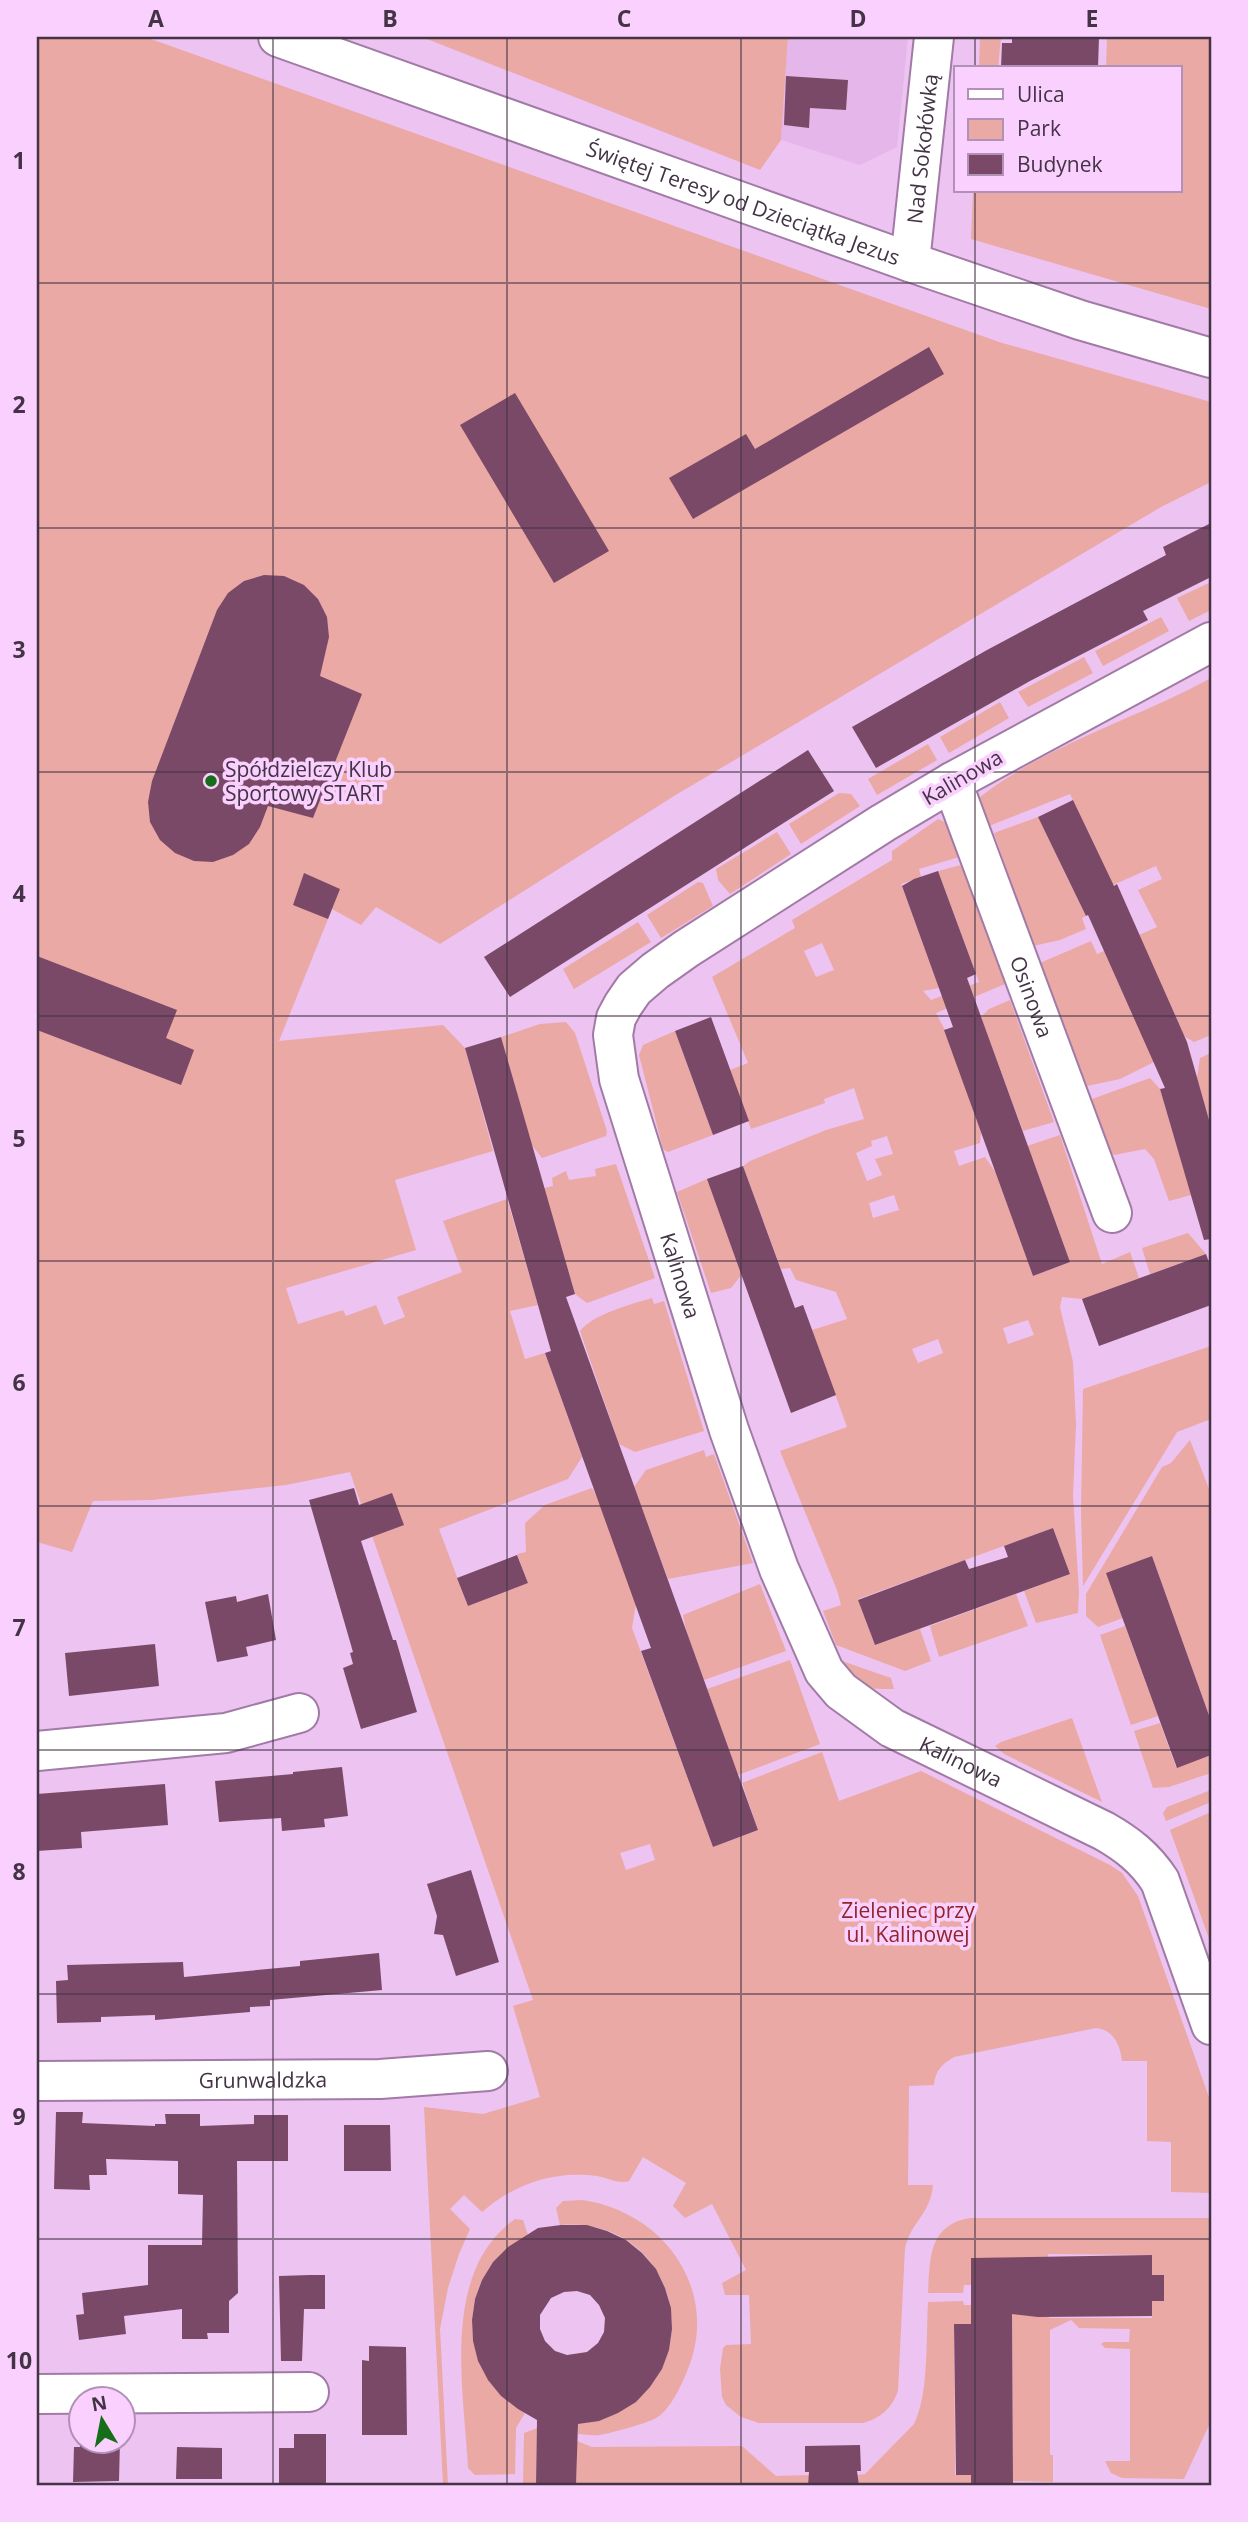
<svg xmlns="http://www.w3.org/2000/svg" width="1248" height="2522" font-family="'Open Sans',sans-serif">
	<style>
		.built { fill: #e5b6ea }
		.green { fill: #eaa9a5; fill-rule: evenodd }
		.building { fill: #7a4967; fill-rule: evenodd }
		.lines { fill: none; stroke-linecap: round; stroke-linejoin: round }
		.minor-casing { stroke: #a17ba6; stroke-width: 42 }
		.tertiary-casing { stroke: #a17ba6; stroke-width: 42 }
		.minor { stroke: #fff; stroke-width: 38 }
		.tertiary { stroke: #fff; stroke-width: 38 }
		.grid { fill: none; stroke: #433345; stroke-width: 2; stroke-opacity: 0.55 }
		.poi-dot { fill: #166e18; stroke: #fad0ff; stroke-width: 2.5 }
		.labels { text-anchor: middle; dominant-baseline: central; stroke-width: 7; stroke-linejoin: round; paint-order: stroke }
		.street-label { font-size: 21px; fill: #433345; stroke: #fad0ff }
		.poi-label { font-size: 21px; fill: #433345; stroke: #fad0ff; text-anchor: start }
		.park-label { font-size: 21px; fill: #932429; stroke: #fad0ff }
		.neatline { fill: none; stroke: #433345; stroke-width: 2.5 }
		.grid-label { font-size: 23px; text-anchor: middle; font-weight: bold; fill: #433345 }
	</style>
	<rect width="100%" height="100%" fill="#edc3f1"/>
	<path class="built" d="M788 37H908L897 147 860 165 781 140Z"/>
	<path class="green" d="M37 37 151 39 999 342 1211 402V482L1161 507 674 796 440 944 376 907 361 925 332 909 279 1041 443 1025 465 1048 493 1151 395 1180 416 1250 286 1288 298 1324 343 1310 346 1316 376 1305 384 1325 405 1317 397 1297 462 1272 443 1221 507 1199 538 1305 510 1311 525 1359 545 1353 582 1457 568 1479 439 1529 468 1606 528 1583 517 1554 526 1552 525 1523 545 1505 592 1488 599 1500 636 1604 632 1628 713 1847 758 1830 742 1783 822 1752 839 1801 921 1771 1110 1865 1122 1873 1138 1896 1211 2103V2193L1171 2192V2142L1147 2141V2061H1122C1120 2045 1114 2030 1096 2028L954 2057C942 2064 935 2071 934 2085L909 2086 908 2185H933C930 2215 912 2220 905 2248L898 2391C892 2408 881 2418 863 2423H759L741 2417 726 2405 722 2397 720 2369 723 2348 726 2345 751 2344 749 2295H725L722 2283 746 2270 712 2204 685 2218 673 2206 686 2183 643 2157 629 2181C618 2184 608 2178 597 2176 554 2170 514 2184 482 2212L464 2195 450 2209 470 2229 459 2254 448 2288 440 2329 448 2485H443L424 2107 483 2114 540 2097 513 2006 533 2000 350 1472 286 1485 152 1500 93 1501 72 1552 37 1542ZM650 1844 655 1860 626 1870 620 1853Z
		M422 37H788L781 140 760 170Z
		M980 37H1001L998 68H979Z
		M1107 37H1211V309L971 239 973 191H1180V68H1106Z
		M1211 582V610L1189 621 1177 598Z
		M1161 617 1169 631 1103 666 1095 651Z
		M1084 657 1093 673 1028 707 1018 692Z
		M1211 678V1035L1194 1042 1184 1036 1139 935 1157 927 1138 890 1162 879 1156 866 1113 885 1070 794 989 826 980 797C1048 744 1136 719 1211 678Z
		M1000 702 1009 718 949 753 940 737Z
		M928 744 937 760 877 795 868 779Z
		M839 793 851 794 860 806 801 844 789 824Z
		M1038 817 1086 916 1082 918 1086 929 1060 940 1033 946 994 833Z
		M938 819 947 823 959 857 919 869 921 877 901 884 939 988 923 991 931 1000 979 982 938 871 961 865 1005 984 936 1013 945 1030 981 1133 980 1143 954 1151 959 1166 985 1157 996 1173 1033 1276 1070 1262 1033 1160 1024 1147 1060 1135 1102 1264 1130 1252 1139 1278 1082 1299 1062 1297 1060 1307 1073 1362 1076 1424 1073 1495 1079 1592 1078 1613 1036 1623 1024 1591 1070 1574 1053 1528 858 1599 875 1645 920 1629 931 1661 905 1671 836 1645 823 1611 841 1605 837 1590 780 1451 847 1427 812 1330 847 1319 836 1292 796 1280 790 1268 781 1269 743 1166 750 1161 826 1130 864 1119 854 1088 824 1099 825 1103 751 1129 730 1070 748 1063 712 977 795 928 792 920 892 860V851ZM822 943 834 970 816 977 804 951ZM887 1136 893 1154 875 1159 882 1175 867 1181 856 1153 872 1146 871 1141ZM894 1195 899 1210 873 1218 869 1203ZM1028 1320 1034 1335 1008 1344 1003 1328ZM938 1339 943 1353 918 1363 912 1349Z
		M777 832 791 854 730 894 718 880 716 869Z
		M698 882 703 883 713 906 661 938 647 915Z
		M638 922 651 942 574 989 563 969Z
		M1091 941 1097 954 1104 951 1154 1062 1120 1079 1087 1086 1040 963Z
		M1010 1000 1054 1122 1023 1131 981 1017 989 1009Z
		M566 1022 575 1033 607 1131 606 1136 542 1158 531 1144 501 1037 540 1024Z
		M675 1031 713 1135 668 1152 663 1149 639 1055 643 1045Z
		M1211 1053V1127L1197 1078 1200 1058Z
		M1150 1078 1160 1089 1191 1195 1169 1201 1154 1159 1145 1149 1114 1155 1109 1151 1092 1099Z
		M616 1164 655 1278 587 1303 575 1294 544 1188 553 1186 552 1178 566 1171 569 1180 596 1176 595 1169Z
		M707 1179 742 1274 731 1288 711 1293 677 1192Z
		M1188 1233 1206 1254 1150 1274 1142 1248Z
		M652 1298 654 1304 664 1301 704 1431 635 1452 619 1444 580 1331C593 1314 632 1304 652 1298Z
		M1211 1346V1419L1177 1432 1083 1586 1081 1512 1083 1389Z
		M1190 1440 1211 1494V1721L1152 1556 1107 1573 1123 1618 1098 1627 1086 1616V1594L1162 1467 1171 1463Z
		M704 1450 706 1457 714 1454 753 1563 668 1579 634 1487 646 1470Z
		M760 1584 786 1651 704 1680 687 1635 683 1615Z
		M1016 1594 1028 1626 939 1657 930 1626Z
		M1125 1626 1158 1716 1131 1725 1100 1635Z
		M790 1660 820 1744 738 1775 707 1689Z
		M839 1660 891 1678 894 1689C862 1689 856 1688 839 1660Z
		M1072 1718 1102 1802 1004 1754 995 1746 1001 1742Z
		M1160 1723 1176 1767 1211 1755V1773L1169 1787 1153 1788 1134 1731Z
		M1211 1790V1802L1166 1821 1163 1813 1167 1807Z
		M1211 1812V1944L1170 1830Z
		M582 2200C666 2212 722 2293 686 2374 680 2388 669 2411 656 2418 648 2423 608 2434 599 2435 592 2436 584 2434 578 2434V2424C718 2403 692 2215 560 2225L556 2208 563 2201Z
		M970 2218H1211V2421L1184 2479 1122 2478 1111 2473 1105 2461H1130V2349L1105 2348 1101 2344 1104 2342H1129L1130 2329 1079 2328 1071 2320 1050 2330V2455H1053V2482L1013 2481 1012 2314 1048 2315 1049 2318H1152V2301H1164V2275H1152V2255L1048 2254V2258H971V2285H964L963 2293H928C930 2259 928 2225 970 2218Z
		M515 2219 523 2220 528 2235 493 2262 482 2280 475 2299 472 2320 473 2341 501 2396 525 2413 516 2428 515 2474 475 2475 468 2468C464 2389 440 2272 515 2219Z
		M963 2301 964 2305H971V2324H954L955 2475H971V2485H859L858 2475 865 2474 914 2424C929 2395 926 2337 928 2302Z
		M537 2428 536 2485H523L524 2433Z
		M577 2441 592 2447 742 2446 776 2476 809 2475 808 2485H576Z"/>
	<path class="building" d="M1012 37H1099L1098 68H1001L1002 43H1012Z
		M786 76 848 80 846 110 810 108 809 128 784 125Z
		M929 347 944 374 693 519 669 478 746 434 755 449Z
		M515 393 609 551 554 583 460 425Z
		M1211 523V577L1143 611 1148 620 1030 681 876 768 852 727 987 650 1166 555 1163 547Z
		M264 575 284 576 304 585 318 599 327 617 329 637 320 676 362 694 313 818 268 806 260 827 249 844 233 855 213 862 194 861 175 853 160 840 150 822 148 802 152 781 217 610 228 593 244 581Z
		M808 750 834 791 510 997 484 957Z
		M1073 800 1114 886 1117 884 1187 1042 1211 1127V1239L1204 1240 1160 1089 1165 1088 1088 915 1086 916 1038 817Z
		M938 871 976 974 967 978 1070 1262 1033 1276 944 1030 953 1027 902 886 914 879Z
		M304 873 340 889 328 919 293 905Z
		M37 956 177 1010 166 1038 194 1050 181 1085 37 1030Z
		M711 1017 749 1121 713 1135 675 1031Z
		M501 1037 575 1294 566 1297 758 1830 713 1847 641 1651 651 1648 545 1353 551 1351 465 1048Z
		M743 1166 795 1308 803 1305 836 1395 791 1413 707 1179Z
		M1206 1254 1211 1268V1305L1099 1346 1082 1299Z
		M354 1488 359 1505 392 1493 404 1525 361 1541 393 1640H396L417 1712 361 1729 343 1668 353 1664 350 1653 353 1652 309 1500Z
		M1053 1528 1070 1574 875 1645 858 1600 965 1560 969 1569 1008 1557 1004 1546Z
		M517 1555 528 1583 468 1606 457 1578Z
		M1152 1556 1211 1721V1755L1177 1768 1106 1573Z
		M268 1594 276 1640 246 1647 248 1656 217 1662 205 1602 236 1596 237 1602Z
		M155 1644 159 1686 69 1696 65 1653Z
		M342 1767 348 1816 324 1819 325 1827 282 1831 281 1818 219 1822 215 1781 293 1774V1772Z
		M165 1784 168 1825 81 1832 82 1848 37 1851V1794Z
		M471 1870 499 1962 456 1976 443 1935 434 1934 437 1916 427 1884Z
		M379 1953 382 1990 270 2000V2006L250 2007V2012L155 2020V2015L101 2017V2022L57 2023 56 1981 68 1980 67 1965 183 1962 184 1977 300 1966V1961Z
		M56 2112H83L82 2123 155 2126V2124H166L165 2114H200V2126L254 2124V2115H288V2161H237L238 2293 229 2301V2333H207L208 2339H182V2309L124 2316 126 2334 79 2340 76 2315 84 2314 82 2293 148 2285V2245H202L203 2195 178 2194V2161L106 2159 107 2175H89L90 2190 54 2189Z
		M344 2125H390L391 2171H344Z
		M561 2225H587L607 2231 626 2240 642 2253 656 2269 665 2288 671 2308 672 2329 669 2350 662 2369 650 2387 636 2402 618 2413 599 2421 578 2424 576 2485H536L537 2420 518 2409 501 2396 488 2380 478 2361 473 2341 472 2320 475 2299 482 2280 493 2262 508 2247 538 2228ZM577 2291 590 2295 599 2305 605 2318 604 2332 598 2343 587 2352 567 2355 555 2351 545 2341 540 2329V2315L551 2298 564 2292Z
		M1152 2255V2275H1164V2301H1152V2316L1038 2317 1012 2314 1013 2485H971V2475H956L954 2324H971V2258Z
		M310 2275H325V2309H304L302 2361H281L279 2276Z
		M369 2346 406 2347 407 2435H362V2360L369 2361Z
		M294 2434H326V2484H279V2448H294Z
		M80 2441H120L119 2481 73 2482 74 2447H80Z
		M860 2445 861 2471H857L859 2485H808L809 2472H805V2446Z
		M177 2447 222 2448V2479H176Z"/>
	<g class="lines">
		<g class="minor-casing">
			<g id="minor">
				<path id="s1" d="M910 262 934 37"/>
				<path id="s2" d="M1211 642 952 782 883 823 686 949 655 971 634 989 623 1005 616 1018 613 1035 619 1079 729 1430 779 1569 824 1671 841 1691 892 1728 1104 1831C1127 1844 1145 1858 1160 1881L1211 2025"/>
				<path id="s3" d="M952 782 1112 1213"/>
				<path d="M37 1751 226 1733 299 1713"/>
				<path id="s4" d="M37 2081 380 2079 488 2071"/>
				<path d="M37 2394 309 2392"/>
			</g>
		</g>
		<g class="tertiary-casing">
			<g id="tertiary">
				<path id="s5" d="M278 37 910 262 1080 320 1211 358"/>
			</g>
		</g>
		<use href="#minor" class="minor"/>
		<use href="#tertiary" class="tertiary"/>
	</g>
	<path class="grid" d="M273 37V2485M507 37V2485M741 37V2485M975 37V68M975 191V2485M37 283H1211M37 528H1211M37 772H1211M37 1016H1211M37 1261H1211M37 1506H1211M37 1750H1211M37 1994H1211M37 2239H1211"/>
	<circle class="poi-dot" cx="211" cy="781" r="7"/>
	<g class="labels">
		<g class="street-label">
			<text stroke="none"><textPath href="#s1" startOffset="114">Nad Sokołówką</textPath></text>
			<text stroke="none"><textPath href="#s5" startOffset="494">Świętej Teresy od Dzieciątka Jezus</textPath></text>
			<text transform="translate(962 777) rotate(-30)">Kalinowa</text>
			<text stroke="none"><textPath href="#s3" startOffset="229">Osinowa</textPath></text>
			<text stroke="none"><textPath href="#s2" startOffset="976">Kalinowa</textPath></text>
			<text stroke="none"><textPath href="#s2" startOffset="1563">Kalinowa</textPath></text>
			<text stroke="none"><textPath href="#s4" startOffset="226">Grunwaldzka</textPath></text>
		</g>
		<g class="poi-label">
			<text x="225" y="769">Spółdzielczy Klub<tspan x="225" dy="24">Sportowy START</tspan></text>
		</g>
		<g class="park-label">
			<text x="908" y="1910">Zieleniec przy<tspan x="908" dy="24">ul. Kalinowej</tspan></text>
		</g>
	</g>
	<rect width="1248" height="2522" fill="none" stroke="#fad0ff" stroke-width="77"/>
	<rect x="954" y="66" width="228" height="126" fill="#fad0ff" stroke="#b191b5" stroke-width="2"/>
	<rect x="968" y="89" width="35" height="10" fill="#ffffff" stroke="#b191b5" stroke-width="2"/>
	<text x="1017" y="102" font-size="21" fill="#433345">Ulica</text>
	<rect x="968" y="119" width="35" height="21" fill="#eaa9a5" stroke="#b191b5" stroke-width="2"/>
	<text x="1017" y="136" font-size="21" fill="#433345">Park</text>
	<rect x="968" y="154" width="35" height="21" fill="#7a4967" stroke="#b191b5" stroke-width="2"/>
	<text x="1017" y="172" font-size="21" fill="#433345">Budynek</text>
	<g transform="translate(102 2420) rotate(350)"><circle r="33" fill="#fad0ff" stroke="#b191b5" stroke-width="2"/>
	<path d="M0-5L12 26L0 18L-12 26Z" fill="#166e18"/>
	<text y="-10" font-size="19" font-weight="bold" text-anchor="middle" fill="#433345">N</text>
	</g>
	<rect x="38" y="38" width="1172" height="2446" class="neatline"/>
	<g class="grid-label">
		<text x="156" y="27">A</text>
		<text x="390" y="27">B</text>
		<text x="624" y="27">C</text>
		<text x="858" y="27">D</text>
		<text x="1092" y="27">E</text>
		<text x="19" y="169">1</text>
		<text x="19" y="413">2</text>
		<text x="19" y="658">3</text>
		<text x="19" y="902">4</text>
		<text x="19" y="1147">5</text>
		<text x="19" y="1391">6</text>
		<text x="19" y="1636">7</text>
		<text x="19" y="1880">8</text>
		<text x="19" y="2125">9</text>
		<text x="19" y="2369">10</text>
	</g>
</svg>
